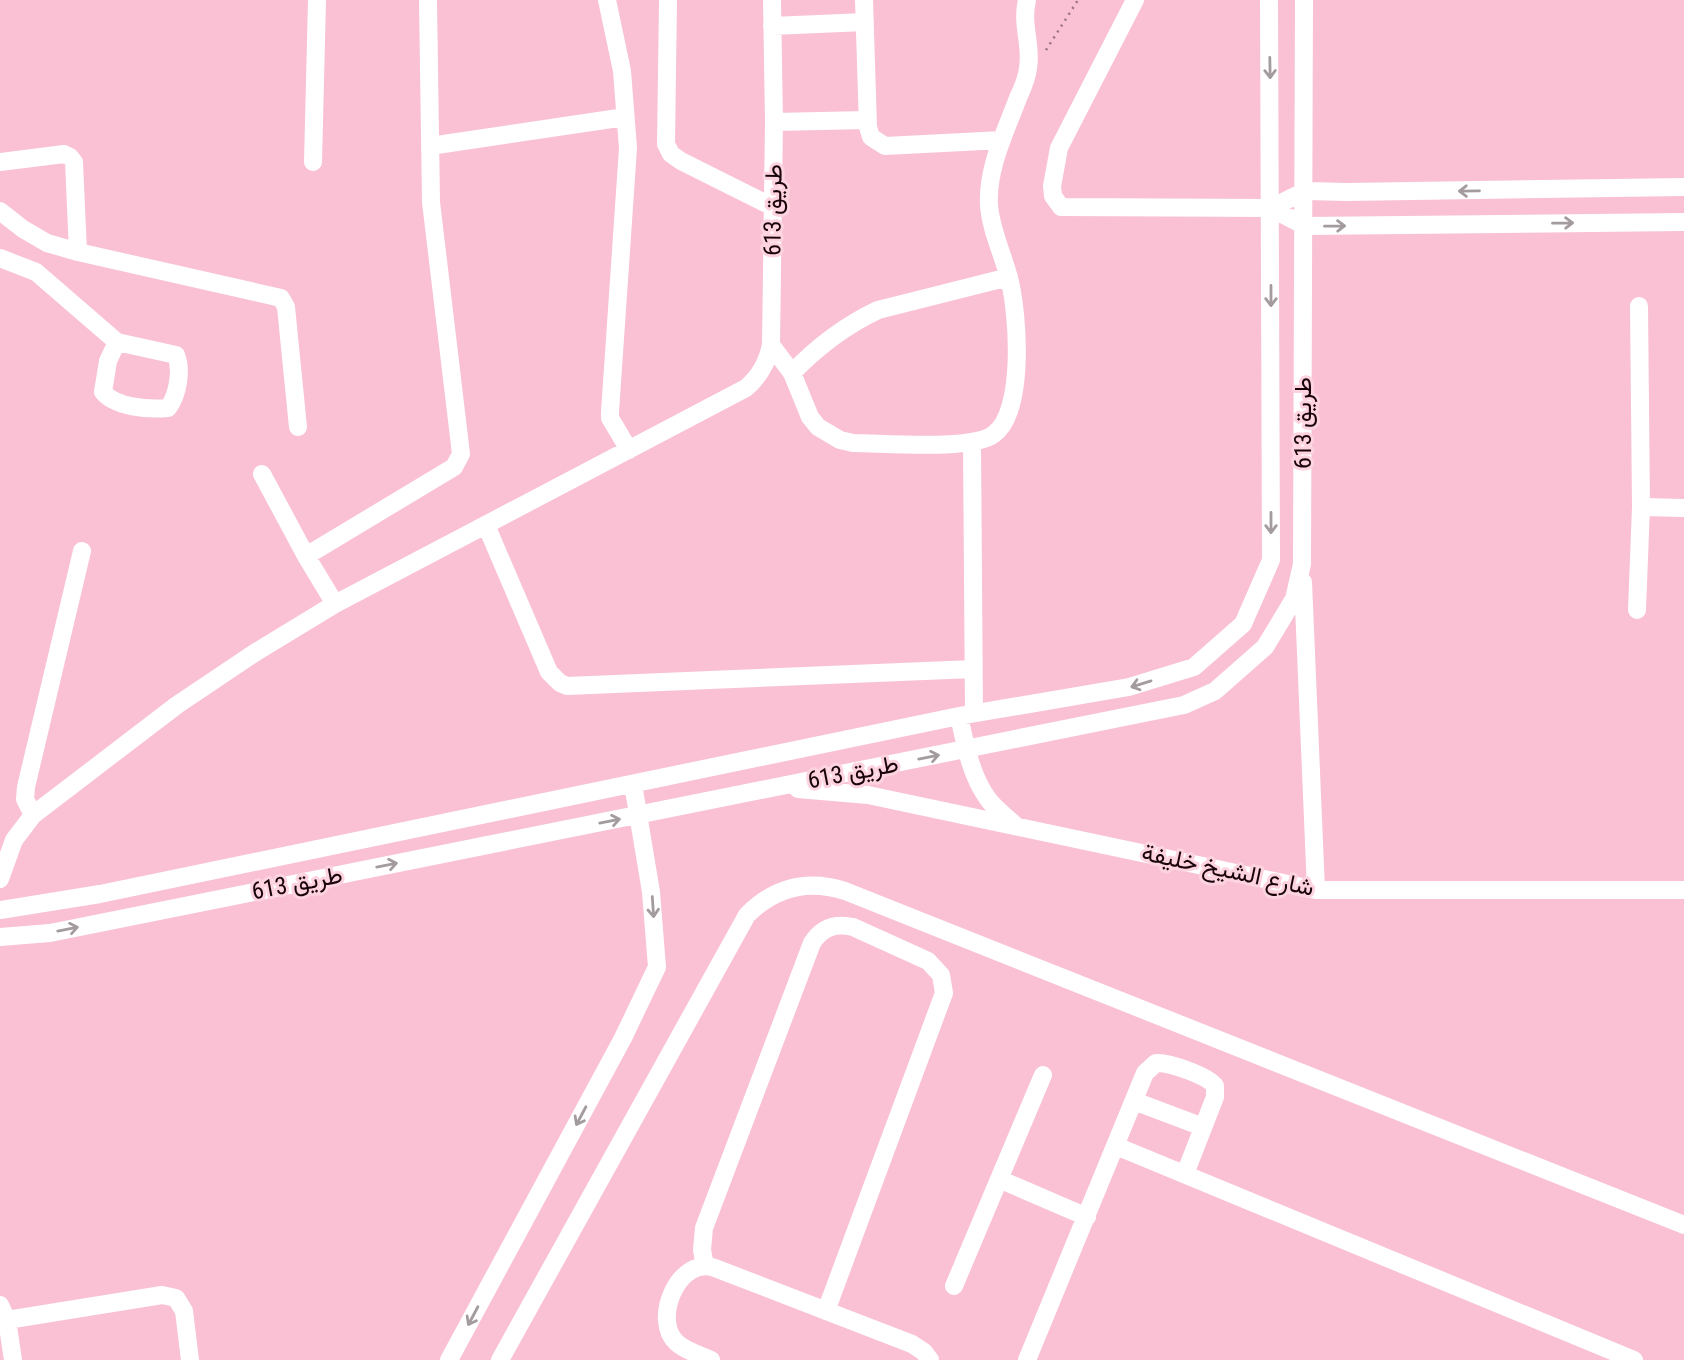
<svg xmlns="http://www.w3.org/2000/svg" width="1684" height="1360" font-family="'Roboto Condensed',Vazirmatn,sans-serif">
	<style>
		.lines { fill: none; stroke-linecap: round; stroke-linejoin: round }
		.path { stroke: #9c7380; stroke-width: 2.5; stroke-dasharray: 2 5; stroke-linecap: butt }
		.minor { stroke: #fff; stroke-width: 18 }
		.oneway { stroke: #a39b9e }
		.labels { text-anchor: middle; dominant-baseline: central; stroke-width: 6; stroke-linejoin: round; paint-order: stroke }
		.street-label { font-size: 24px; fill: #1a040c; stroke: #fed3e0 }
	</style>
	<rect width="100%" height="100%" fill="#f9c1d3"/>
	<g class="lines">
		<path class="path" d="M1046 50 1078 0"/>
		<path class="minor" d="M607 0 622 71 628 148 610 412V418L629 450
			M668 0 666 144 671 154 681 161 773 207
			M864 0 868 127 871 137 885 146 1002 140
			M1135 0 1059 148 1052 186 1053 196 1061 207 1271 208 1305 191 1347 192 1684 187
			M772 26 865 22
			M774 122 867 120
			M430 146 625 117
			M0 162 64 154 70 157 74 162 78 252
			M313 162 317 0
			M1271 208 1305 226 1684 222
			M0 211 23 229 47 243 78 252 281 298 286 307 298 427
			M0 258 36 272 117 342 176 355C182 370 178 395 168 408 148 410 115 407 103 392L108 361 117 342
			M771 345 792 373 810 417 818 427 840 440 853 443C884 443 973 451 994 434 1025 411 1018 316 1010 282 1004 256 991 232 989 205 987 168 1005 133 1018 98 1022 89 1027 79 1028 68 1032 45 1021 25 1027 0
			M792 373C818 346 844 326 878 310L1009 277
			M972 443 974 713
			M262 474 306 556 335 604
			M1641 507 1684 508
			M486 525 549 672 560 683 567 686 973 669
			M306 556 454 467 461 454 431 202 428 0
			M1303 582 1316 890
			M1637 610 1641 507 1639 306
			M959 716C965 744 971 776 988 799 995 809 1007 817 1016 826
			M798 789 868 795 1316 890H1684
			M33 815 25 799 26 787 82 551
			M0 879 14 840 33 815 177 705 256 652 335 604 746 388C760 376 767 363 771 345L774 122 772 0
			M0 910 100 894 959 716 1129 687 1194 667 1243 624 1271 560 1269 0
			M0 937 50 933 1184 705 1215 691 1265 647 1294 599 1302 564 1304 0
			M1134 1101 1203 1127
			M1116 1146 1634 1360
			M999 1179 1087 1217
			M705 1266 702 1250 704 1228 812 943C822 927 835 923 853 927L928 961 941 975 944 993 826 1311
			M954 1286 1043 1075
			M0 1305 7 1320 13 1360
			M7 1320 162 1295 176 1298 184 1311 190 1360
			M449 1360 623 1038 657 967 651 892 633 784
			M500 1360 747 915C775 887 808 879 845 891L1684 1225
			M711 1360C700 1355 686 1351 677 1343 651 1320 679 1255 715 1268L912 1344 924 1352 930 1360
			M1027 1360 1145 1073 1156 1063C1169 1062 1208 1076 1215 1086V1097L1185 1174"/>
	</g>
	<defs><path id="oneway-shaft" d="M-6 0H5M1.5-3L5.5 0L1.5 3" fill="none" stroke-width="1.6" stroke-linecap="round" stroke-linejoin="round" transform="scale(1.75)"/></defs>
	<g class="oneway">
		<use href="#oneway-shaft" transform="translate(1270 68) rotate(89)"/>
		<use href="#oneway-shaft" transform="translate(1469 191) rotate(179)"/>
		<use href="#oneway-shaft" transform="translate(1563 223) rotate(-1)"/>
		<use href="#oneway-shaft" transform="translate(1335 226) rotate(-1)"/>
		<use href="#oneway-shaft" transform="translate(1271 296) rotate(90)"/>
		<use href="#oneway-shaft" transform="translate(1271 523) rotate(90)"/>
		<use href="#oneway-shaft" transform="translate(1141 684) rotate(163)"/>
		<use href="#oneway-shaft" transform="translate(929 757) rotate(-11)"/>
		<use href="#oneway-shaft" transform="translate(610 821) rotate(-11)"/>
		<use href="#oneway-shaft" transform="translate(387 865) rotate(-11)"/>
		<use href="#oneway-shaft" transform="translate(653 907) rotate(86)"/>
		<use href="#oneway-shaft" transform="translate(68 929) rotate(-11)"/>
		<use href="#oneway-shaft" transform="translate(581 1116) rotate(118)"/>
		<use href="#oneway-shaft" transform="translate(473 1316) rotate(118)"/>
	</g>
	<g class="labels">
		<g class="street-label">
			<text transform="translate(773 210) rotate(-89)">طريق 613</text>
			<text transform="translate(1303 423) rotate(-90)">طريق 613</text>
			<text transform="translate(853 772) rotate(-11)">طريق 613</text>
			<text transform="translate(1228 870) rotate(12)">شارع الشيخ خليفة</text>
			<text transform="translate(297 883) rotate(-11)">طريق 613</text>
		</g>
	</g>
</svg>
